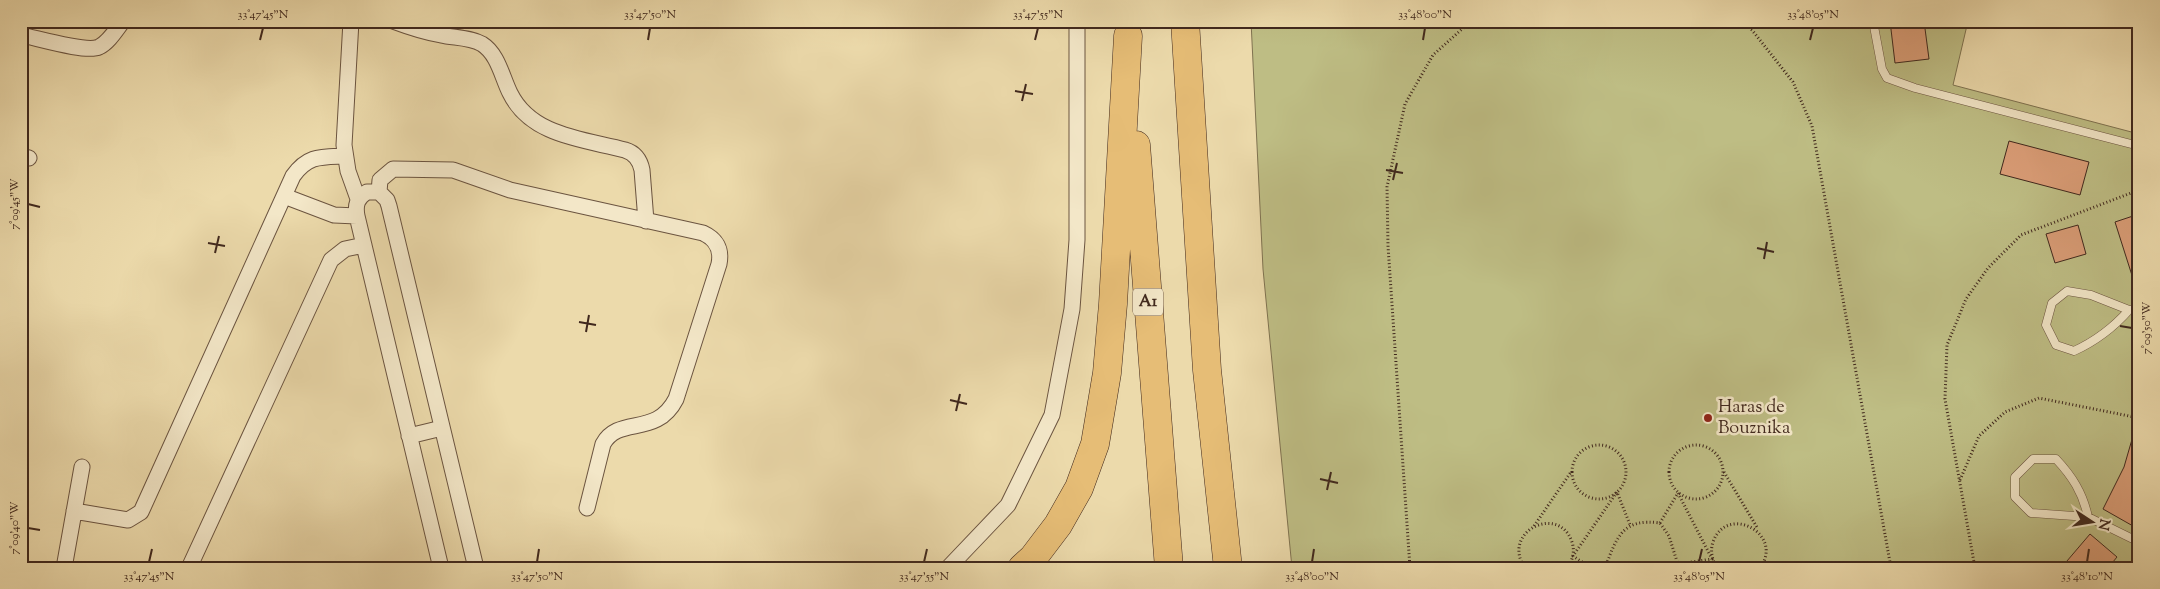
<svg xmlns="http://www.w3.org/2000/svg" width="2160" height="589" font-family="'Sorts Mill Goudy',serif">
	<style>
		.pitch { fill: #bebd84; stroke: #7f7250 }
		.building { fill: #da9d77; stroke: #40281d }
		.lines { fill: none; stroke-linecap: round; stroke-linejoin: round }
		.lane-casing { stroke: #6b5440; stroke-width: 9 }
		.street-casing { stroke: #6b5440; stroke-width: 17 }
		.highway-casing { stroke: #40281d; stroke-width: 29 }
		.path { stroke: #40281d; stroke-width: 3; stroke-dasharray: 1 2.5; stroke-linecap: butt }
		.lane { stroke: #f3e7c8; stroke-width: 8 }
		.street { stroke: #f3e7c8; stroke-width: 15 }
		.highway { stroke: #e6bd76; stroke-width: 28 }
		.ticks { fill: none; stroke: #40281d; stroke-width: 2 }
		.poi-dot { fill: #8f2418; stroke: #f3e7c8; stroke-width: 2 }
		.labels { text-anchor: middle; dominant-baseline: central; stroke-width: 5; stroke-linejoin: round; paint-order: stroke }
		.shield { fill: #f3e7c8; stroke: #766150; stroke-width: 1 }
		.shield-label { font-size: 16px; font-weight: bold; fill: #40281d }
		.poi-label { font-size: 18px; fill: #40281d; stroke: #f3e7c8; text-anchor: start }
		.neatline { fill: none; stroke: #40281d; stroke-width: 2 }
		.ticks-label { font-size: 12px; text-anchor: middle; fill: #40281d }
	</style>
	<rect width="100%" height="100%" fill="#ecdaab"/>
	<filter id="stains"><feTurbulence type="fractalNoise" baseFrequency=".004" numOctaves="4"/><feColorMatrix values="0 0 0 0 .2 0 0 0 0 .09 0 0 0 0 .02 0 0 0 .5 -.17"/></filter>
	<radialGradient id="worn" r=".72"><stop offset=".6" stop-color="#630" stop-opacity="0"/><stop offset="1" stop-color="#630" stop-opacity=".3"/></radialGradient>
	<path class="pitch" d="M1251 21H1968L1953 85 2139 134V568H1292L1263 269Z"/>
	<path class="building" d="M1890 21H1924L1929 59 1895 63Z
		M2009 141 2089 162 2080 195 2000 174Z
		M2139 214V287L2136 288 2115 222Z
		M2078 225 2086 254 2055 263 2046 234Z
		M2135 429H2139V515L2133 526 2103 509 2124 467Z
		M2090 534 2117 557 2108 568H2061Z"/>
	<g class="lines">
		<g class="lane-casing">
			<path id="lane" d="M1873 21 1882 69 1887 78 1915 88 2139 146
				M2129 310C2113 328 2096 341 2074 351L2056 345 2046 325 2052 303 2067 291 2091 295 2129 310 2139 309
				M2088 517C2083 493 2072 476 2056 459H2033L2015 477V497L2031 513 2088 517 2139 542"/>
		</g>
		<g class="street-casing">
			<path id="street" d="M351 21 344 145 348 171 358 199
				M393 21C409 27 425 32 441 35 454 38 470 37 482 44 498 54 502 77 510 93 531 136 583 139 625 150 635 153 640 160 642 170L646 221
				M21 35C37 38 86 53 99 47 109 42 116 30 123 21
				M21 156 29 158
				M379 192 380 180 393 169 453 170 510 190 703 233C716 239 722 249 719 264L676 399C656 438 619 415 603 444L587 508
				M284 196 334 215 357 216
				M409 436 442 428
				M74 511 128 520 141 512 293 176C308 155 321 157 345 156
				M64 568 82 467
				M189 568 331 260 345 249 364 245
				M441 568 357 216C355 205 357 198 367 192H379L387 200 389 206 476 568
				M948 568 1008 505 1052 415 1072 309 1077 240V21"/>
		</g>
		<g class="highway-casing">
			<path id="highway" d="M1185 21 1207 370 1228 568
				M1136 145 1169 568
				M1022 568 1033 558 1058 525 1079 488 1095 444 1107 373 1113 304 1128 36"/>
		</g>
		<path class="path" d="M1740 21 1752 30 1793 82 1812 126 1891 568
			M1572 472a27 27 0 1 1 54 0a27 27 0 1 1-54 0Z
			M1669 472a27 27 0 1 1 54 0a27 27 0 1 1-54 0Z
			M1724 472 1758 529
			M1960 480 1979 436 2005 412 2039 398 2139 418
			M1660 523 1678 493 1712 559 1678 564
			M1534 526 1571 472
			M1410 568 1388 246 1387 187 1405 104 1433 55 1471 21
			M1525 568C1500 532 1559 503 1572 542 1575 551 1573 560 1567 568
			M1591 568 1573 556 1617 492 1630 525
			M1605 568C1617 536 1623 518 1660 523L1669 536 1679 568
			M1717 568C1712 560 1710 551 1713 542 1727 503 1785 534 1760 568
			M1975 568 1945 399 1947 345 1966 299 1988 268 2021 235 2139 190"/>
		<use href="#lane" class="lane"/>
		<use href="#street" class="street"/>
		<use href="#highway" class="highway"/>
	</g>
	<path class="ticks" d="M260 40 263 28M648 40 650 28M1035 40 1038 28M1423 40 1425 28M1810 40 1813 28M1015 91 1033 94M1022 101 1026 84M1386 170 1403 173M1393 180 1397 163M28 204 40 207M208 243 225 246M1757 248 1774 252M215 253 219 236M1764 259 1767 242M579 322 596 325M2120 326 2132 328M586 332 589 315M950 400 967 404M956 411 960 394M1320 479 1338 483M1327 490 1331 472M28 528 40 530M149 562 152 549M537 562 539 549M924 562 927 549M1312 562 1314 549M1699 562 1702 549M2087 562 2089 549"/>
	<circle class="poi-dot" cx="1708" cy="418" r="5"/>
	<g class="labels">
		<rect class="shield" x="1133" y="288.5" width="30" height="27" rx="4"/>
		<g class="shield-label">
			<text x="1148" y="302">A1</text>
		</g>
		<g class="poi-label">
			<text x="1718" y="408">Haras de<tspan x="1718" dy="21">Bouznika</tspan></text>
		</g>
	</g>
	<rect width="2160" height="589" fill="none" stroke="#ecdaab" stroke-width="55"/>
	<g transform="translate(2092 522) rotate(102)" stroke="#f3e7c8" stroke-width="4" paint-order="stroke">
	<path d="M0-4L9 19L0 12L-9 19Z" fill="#40281d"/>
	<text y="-8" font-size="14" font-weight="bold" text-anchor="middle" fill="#40281d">N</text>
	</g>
	<rect x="28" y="28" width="2104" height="534" class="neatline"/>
	<g class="ticks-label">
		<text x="263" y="18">33°47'45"N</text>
		<text x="650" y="18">33°47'50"N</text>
		<text x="1038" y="18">33°47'55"N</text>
		<text x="1425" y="18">33°48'00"N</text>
		<text x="1813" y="18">33°48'05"N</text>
		<text transform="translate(14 204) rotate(-90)" y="4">7°09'45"W</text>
		<text transform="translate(2146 328) rotate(-90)" y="4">7°09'50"W</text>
		<text transform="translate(14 528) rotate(-90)" y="4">7°09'40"W</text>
		<text x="149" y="580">33°47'45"N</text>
		<text x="537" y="580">33°47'50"N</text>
		<text x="924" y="580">33°47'55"N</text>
		<text x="1312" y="580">33°48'00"N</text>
		<text x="1699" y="580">33°48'05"N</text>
		<text x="2087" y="580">33°48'10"N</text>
	</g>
	<rect width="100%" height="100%" filter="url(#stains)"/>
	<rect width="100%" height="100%" fill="url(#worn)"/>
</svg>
